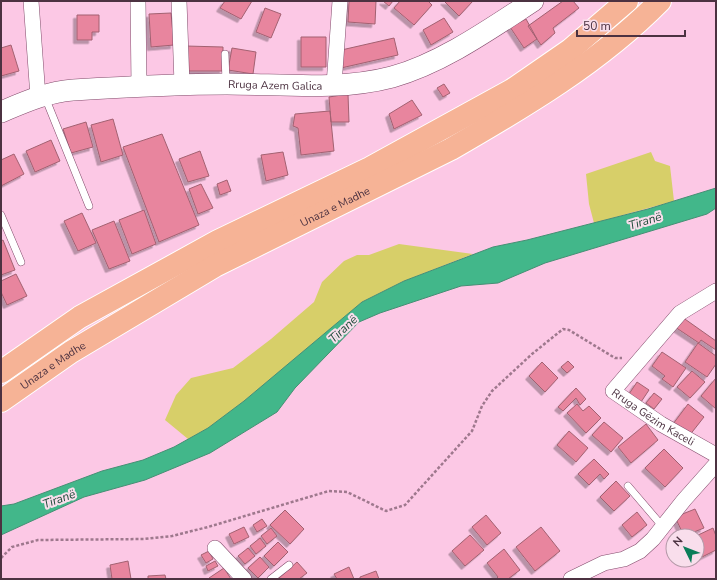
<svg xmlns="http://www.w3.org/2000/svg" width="717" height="580" font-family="'Nunito Sans',sans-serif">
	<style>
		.green { fill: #d7cf69 }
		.water { fill: #42b78a; stroke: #458f74 }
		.building { fill: #e8859e; stroke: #a26171; filter: url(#shadow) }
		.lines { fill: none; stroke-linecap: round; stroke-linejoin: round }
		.lane-casing { stroke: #824b6b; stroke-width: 8 }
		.street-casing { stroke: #824b6b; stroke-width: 16 }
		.secondary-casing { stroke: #824b6b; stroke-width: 22 }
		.highway-casing { stroke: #fff; stroke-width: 24 }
		.path { stroke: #9e788d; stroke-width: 2.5; stroke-dasharray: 3 2; stroke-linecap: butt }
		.lane { stroke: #fff; stroke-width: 7 }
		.street { stroke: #fff; stroke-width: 15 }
		.secondary { stroke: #fff; stroke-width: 21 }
		.highway { stroke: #f6b396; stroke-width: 22 }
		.labels { text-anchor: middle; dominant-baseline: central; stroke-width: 4; stroke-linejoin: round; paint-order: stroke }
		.street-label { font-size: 11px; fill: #4c3241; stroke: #f9deec }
		.water-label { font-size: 12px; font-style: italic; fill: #1a4a37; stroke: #f9deec }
	</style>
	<defs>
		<filter id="shadow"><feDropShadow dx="-3.5" dy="3.5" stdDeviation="0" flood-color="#0004"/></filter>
	</defs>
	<rect width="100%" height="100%" fill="#fcc8e5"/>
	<path class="green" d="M651 152 655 161 670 166 674 201 594 223 589 204 586 174Z
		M399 244 473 254 404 281 362 302 244 401 208 428 188 439 165 420 176 395 191 378 233 368 271 339 314 302 322 282 344 261 357 255H369Z"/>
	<path class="water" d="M716 188V208L707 214 545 263 498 283 461 286 380 313 359 322 295 388 277 412 210 453 145 480 84 497 1 535V506L14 504 102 471 143 460 174 447 208 428 244 401 362 302 404 281 493 247 527 240 648 209Z"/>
	<path class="building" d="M225 1H252L241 19 220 8Z
		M349 1H376L375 24 348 22Z
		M383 1H393L389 6Z
		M400 1H428L432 5 414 25 394 8Z
		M444 1H473L459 16Z
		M563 1H573L579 8 553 28 555 33 541 45 528 26Z
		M265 8 281 14 271 38 256 32Z
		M171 13 174 45 151 47 149 14Z
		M77 15H99V32H92V40H77Z
		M444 18 453 32 431 45 423 30Z
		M526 19 537 39 524 48 510 27Z
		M301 37H326V67H301Z
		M394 38 398 55 341 68 337 51Z
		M11 45 19 71 1 76V48Z
		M186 46 223 47V71H186Z
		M232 48 256 52 253 74 228 70Z
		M444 84 450 93 443 97 437 88Z
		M348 94 349 122H331L329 97Z
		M412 100 422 115 394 129 389 114Z
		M330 111 334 151 301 155 298 128 293 126 295 114Z
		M113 119 123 155 101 162 91 125Z
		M86 122 93 147 71 153 63 129Z
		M162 134 199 225 159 242 123 147Z
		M51 140 60 161 35 172 26 151Z
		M200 151 209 176 188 182 179 159Z
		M283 152 288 175 266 181 261 155Z
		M14 154 24 174 1 186V160Z
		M227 180 231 191 220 195 217 184Z
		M201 184 213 208 198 214 189 189Z
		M144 210 156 244 132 254 119 220Z
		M82 213 96 243 78 251 64 221Z
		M114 221 130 261 109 269 92 230Z
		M3 240 15 270 1 275V241Z
		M16 274 27 296 7 305 1 292V281Z
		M682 317 716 341V350L701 340 699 343 675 327Z
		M698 343 716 356V364L707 377 685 362Z
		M662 352 686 368 673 387 662 379 665 376 652 366Z
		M568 361 574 367 567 373 561 367Z
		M542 362 558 378 545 392 529 376Z
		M692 371 705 382 690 398 677 387Z
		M716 378V409L701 396Z
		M637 382 649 390 639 405 627 397Z
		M576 388 586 399 580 405 576 398 563 411 558 407Z
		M654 393 662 399 654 409 646 403Z
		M577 404 583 411 589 406 601 418 586 433 567 413Z
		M688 404 704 417 689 436 673 424Z
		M604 422 623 438 611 452 592 435Z
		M646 424 658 440 631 463 618 447Z
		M569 431 588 448 576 462 557 445Z
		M664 449 683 468 665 487 645 468Z
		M594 459 609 474 604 479 600 474 589 485 578 474Z
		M616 481 630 496 614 511 600 497Z
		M695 509 704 528 684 536 675 517Z
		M285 510 304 529 290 544 270 525Z
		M637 512 647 525 632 537 622 525Z
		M486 515 501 533 487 545 472 527Z
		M262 519 267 526 257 532 253 525Z
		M244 527 249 537 234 544 229 534Z
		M541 527 560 551 535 571 516 547Z
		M271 528 277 536 267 544 261 536Z
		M713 528 716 536V550L702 557 697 546 696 536Z
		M470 535 484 550 465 566 452 551Z
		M260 538 266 546 256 554 250 546Z
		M278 542 288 552 274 566 264 556Z
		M248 548 255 556 245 564 238 556Z
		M504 549 520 570 508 579H496L498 577 487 563Z
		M209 551 213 559 206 563 201 555Z
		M260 557 269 567 258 578 248 568Z
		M128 561 131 579H112L110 565Z
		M215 561 218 566 208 571 206 566Z
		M297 562 307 573 299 579H278Z
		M349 567 354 579H337L334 574Z
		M224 568 231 579H210L209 578Z
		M376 571 379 579H360V577Z
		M165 575 166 579H148V576Z"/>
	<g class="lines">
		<g class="lane-casing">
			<path id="lane" d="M225 54 226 82
				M45 97 89 206
				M1 215 21 262
				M628 486 663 527
				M271 579 289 565"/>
		</g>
		<g class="street-casing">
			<g id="street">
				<path d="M31 1 38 97"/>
				<path d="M138 1 139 86"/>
				<path d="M179 1 182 84"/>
				<path d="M334 85 340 1"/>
				<path id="s1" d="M716 291 680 313 613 391 661 424 716 455"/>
				<path d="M215 548 244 579"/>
				<path d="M571 579 604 563 624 559 640 551 653 539 684 500 716 464"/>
			</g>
		</g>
		<g class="secondary-casing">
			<g id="secondary">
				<path id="s2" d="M1 112C25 102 47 92 73 90 124 87 176 84 227 84 281 84 339 91 392 77 442 63 490 29 533 1"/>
			</g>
		</g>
		<g class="highway-casing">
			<g id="highway">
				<path d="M1 372 80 317 218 241 370 168 512 90 570 50 627 1"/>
				<path id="s3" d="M1 401 71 352 215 266 451 149C524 107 600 62 660 1"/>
			</g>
		</g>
		<path class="path" d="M1 558 12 547 38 540 144 539 172 536 208 527 329 491 347 492 386 511 405 505 472 431 482 406 492 391 532 354 563 329 569 330 615 358H622"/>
		<use href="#lane" class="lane"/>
		<use href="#street" class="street"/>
		<use href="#secondary" class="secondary"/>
		<use href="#highway" class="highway"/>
	</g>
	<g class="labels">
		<g class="street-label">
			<text stroke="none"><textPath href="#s2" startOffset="278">Rruga Azem Galica</textPath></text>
			<text stroke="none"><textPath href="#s3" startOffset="387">Unaza e Madhe</textPath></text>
			<text stroke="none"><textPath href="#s3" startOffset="63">Unaza e Madhe</textPath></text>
			<text stroke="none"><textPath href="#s1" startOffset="193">Rruga Gëzim Kaceli</textPath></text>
		</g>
		<g class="water-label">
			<text transform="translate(645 221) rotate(-17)">Tiranë</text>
			<text transform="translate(343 329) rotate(-43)">Tiranë</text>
			<text transform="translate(59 499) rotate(-20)">Tiranë</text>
		</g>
	</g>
	<rect width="717" height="580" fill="none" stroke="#4c3241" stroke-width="4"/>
	<g transform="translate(685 548) rotate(313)"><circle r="19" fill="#f9deec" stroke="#b499a8"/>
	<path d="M0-3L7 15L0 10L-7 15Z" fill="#0b7d59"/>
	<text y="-6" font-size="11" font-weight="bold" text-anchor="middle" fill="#4c3241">N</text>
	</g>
	<path d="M577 30v6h108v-6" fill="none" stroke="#4c3241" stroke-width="2"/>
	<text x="583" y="30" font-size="12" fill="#4c3241" stroke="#f9deec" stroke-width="3" paint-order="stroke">50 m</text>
</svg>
